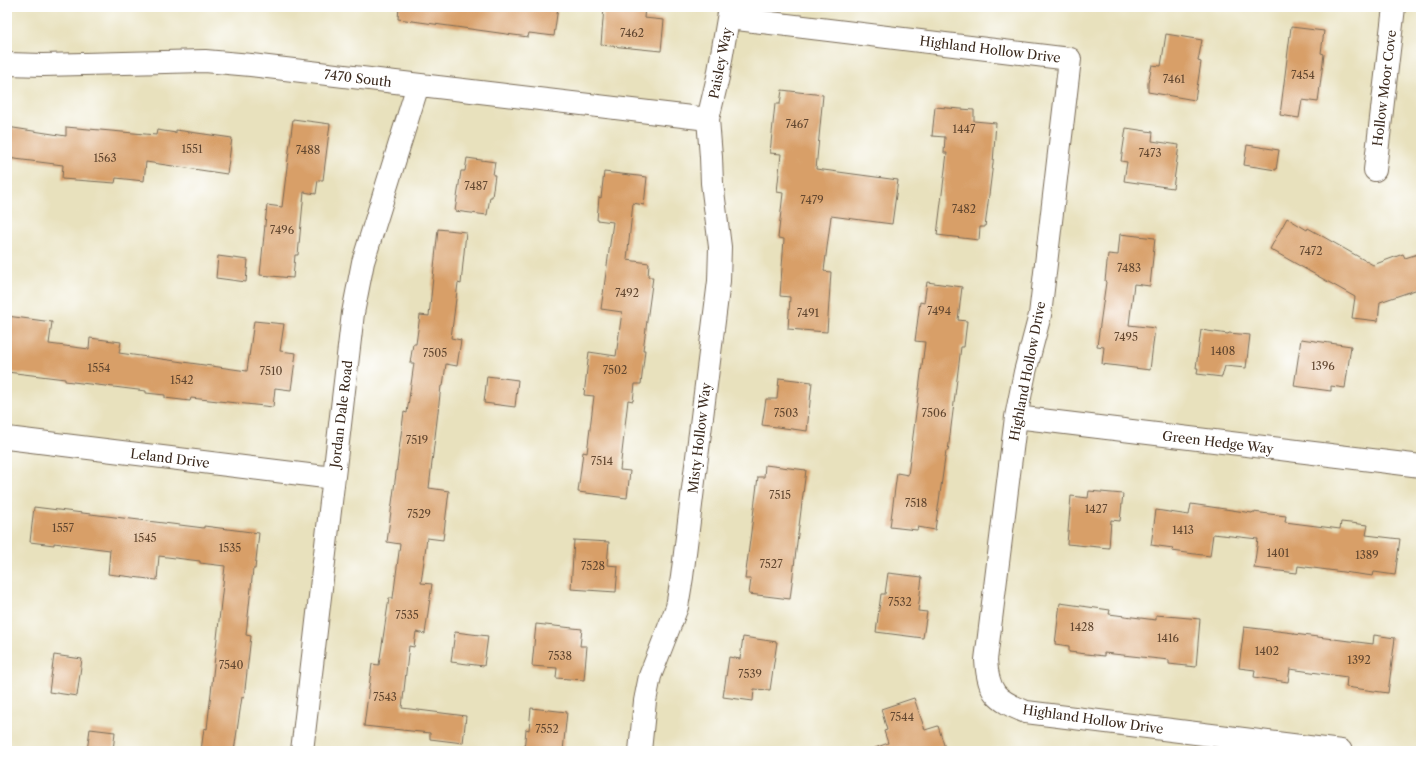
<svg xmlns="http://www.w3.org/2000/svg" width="1428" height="758" font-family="'Libre Caslon Text',serif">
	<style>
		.building { fill: #d89f68 }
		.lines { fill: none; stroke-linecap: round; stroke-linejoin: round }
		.street-casing { stroke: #786a56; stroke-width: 24 }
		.street { stroke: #fff; stroke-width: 22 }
		.labels { text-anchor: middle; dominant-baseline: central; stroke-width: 3.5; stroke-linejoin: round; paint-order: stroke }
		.number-label { font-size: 11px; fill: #624730 }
		.street-label { font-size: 13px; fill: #3b2a1e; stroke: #fff }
	</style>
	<rect width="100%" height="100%" fill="#fff"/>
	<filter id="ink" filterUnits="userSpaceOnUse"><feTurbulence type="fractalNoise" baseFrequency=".025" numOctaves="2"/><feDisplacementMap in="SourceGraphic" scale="8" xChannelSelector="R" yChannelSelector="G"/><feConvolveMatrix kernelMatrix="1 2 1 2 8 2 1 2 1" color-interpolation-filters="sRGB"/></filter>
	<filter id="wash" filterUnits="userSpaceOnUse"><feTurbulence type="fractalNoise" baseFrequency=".012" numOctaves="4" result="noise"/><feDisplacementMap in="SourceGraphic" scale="16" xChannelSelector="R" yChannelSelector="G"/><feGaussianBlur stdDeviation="0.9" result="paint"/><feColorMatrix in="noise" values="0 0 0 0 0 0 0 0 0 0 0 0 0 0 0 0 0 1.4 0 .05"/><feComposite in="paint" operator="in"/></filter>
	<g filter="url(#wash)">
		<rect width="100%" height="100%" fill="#e8e1bd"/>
		<g id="blocks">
			<path class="building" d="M399 7H558L554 36 529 33 528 37 398 19Z
				M604 7H645L644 18 664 20 661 51 601 45Z
				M1291 27 1324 31 1321 53 1324 54 1318 102 1302 100 1299 118 1280 115Z
				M1166 34 1202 40 1198 61 1201 62 1195 100 1148 92V83L1152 65 1161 66Z
				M782 90 823 95 816 169 898 180 892 224 831 216 824 271 831 272 827 332 788 329 790 297 780 296 784 239 778 238 783 193 777 192 781 154 770 153 775 104H780Z
				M935 107 974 110V121L996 123 993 163 985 227H980L979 240 937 235 947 153H944L945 137 932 136Z
				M293 119 330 124 323 180H318L316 194 304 192 298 255H295L293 278 260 275 267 205 282 207Z
				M7 127 66 136V127L156 135 157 130 176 133V130L232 138 227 174 146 162 144 181 116 178 115 183 62 179 63 165 7 158Z
				M1126 128 1153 132 1152 141 1179 145 1173 188 1124 181 1127 162 1121 161Z
				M1247 145 1279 150 1276 170 1244 165Z
				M467 158 495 162 493 175H495L492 197H490L487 215 455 211 461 171H465Z
				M604 172 647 177 644 205 633 203 627 260 649 263 648 277H653L643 350H645L641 384H635L633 401 628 400 620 470 630 471 627 498 578 492 583 452 587 453 594 396 584 395 589 352 616 356 622 312 601 309 613 222 597 220 599 197 601 198Z
				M1287 218 1307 230 1308 228 1373 265 1403 254 1405 258 1421 253V288L1380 302 1378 321 1352 318 1355 297 1270 249Z
				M438 229 466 232 461 284 458 283 451 338 461 340 457 366 446 364 443 386H441L429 488 449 491 443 540 427 538 421 583 432 584 425 634 416 632 414 647 409 646 402 708 466 716 463 743 430 739V733L364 726 372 664 379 665 389 598H393L400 544 387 542 404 412 407 413 414 363H410L413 344H416L420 315 429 316Z
				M1120 234 1155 238 1150 286 1134 284 1129 325 1155 328 1150 370 1102 364 1104 347 1097 346 1106 282 1105 281 1108 254 1118 255Z
				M218 256 248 260 246 282 216 278Z
				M927 282 962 287 958 320 967 321 964 347H961L948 451H946L935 530 918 527 917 530 890 527 897 473 908 475 925 342 915 341 920 302 924 303Z
				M7 316 52 322 49 344 89 349 90 338 121 342 119 353 247 371 254 321 284 324 280 351 296 353 291 390 275 388 273 407 191 398 190 401 165 398V395L146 393V391L65 381V379L7 372Z
				M1201 330 1228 334 1229 333 1250 335 1246 368 1225 366 1222 377 1197 374 1198 368H1196Z
				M1301 339 1351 346 1345 388 1331 386V391L1294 386Z
				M487 376 518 380 515 407 484 403Z
				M779 378 812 382 807 431 762 425 766 399H777Z
				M765 465 806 470 790 599 749 594 751 579H745L758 477H764Z
				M1089 491 1123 494 1120 521 1111 520 1109 548 1067 544 1071 496 1088 498Z
				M1191 504 1252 513 1253 512 1286 516 1285 522 1340 529 1341 522 1368 525 1366 535 1400 539 1395 575 1374 572 1373 576 1298 566 1297 573 1254 568 1258 539 1213 534 1210 556 1172 551 1173 548 1151 545 1156 510 1189 515Z
				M34 507 204 528V526L259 533 255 569H253L246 635 251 636 244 698 242 697 234 751H201L204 728 207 729 225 566 200 563V561L159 556 157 580 108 574 110 550 54 543V545L30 542Z
				M574 540 609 542 607 565 618 566 616 592 571 589Z
				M888 573 922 577 918 611 927 612 923 638 876 632 881 594H885Z
				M1060 603 1110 610 1109 614 1156 620V615L1200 619 1196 667 1169 664V660L1104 653V656L1069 652V646L1055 644Z
				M536 624 582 629 580 646H587L584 680 556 678 557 668 532 666Z
				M1244 627 1294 633V634L1373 644 1374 635 1395 638 1388 693 1346 687 1347 677 1290 669 1288 682 1254 677 1255 670 1239 668Z
				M455 632 488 636 484 666 451 662Z
				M743 637 777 642 770 690 754 689 753 701 723 697 729 657 740 659Z
				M54 655 82 659 77 696 49 692Z
				M914 698 925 730 938 726 946 751H875V748L888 743 884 731 887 730 881 709Z
				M531 708 567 712 563 751H524L526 729 529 730Z
				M90 729 115 732 113 751H87Z"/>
		</g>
	</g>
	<g filter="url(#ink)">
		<use href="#blocks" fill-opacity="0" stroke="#786a56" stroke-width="1"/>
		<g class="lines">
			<g class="street-casing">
				<path id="street" d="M729 18 1070 59 1040 315 1025 372 1016 417 986 660C988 693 996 700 1026 712L1341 751
					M7 64 43 65 205 61 251 65 708 119
					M1375 170 1394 7
					M1016 417 1421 466
					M7 438 333 478
					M302 751 353 313 363 262 418 85
					M640 751 645 701 650 676 677 607 682 577 719 281 720 247 712 183 711 157 708 119 718 77 730 7"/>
			</g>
			<use href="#street" class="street"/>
		</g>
	</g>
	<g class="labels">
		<g class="number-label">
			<text x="632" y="33">7462</text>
			<text x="1303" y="75">7454</text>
			<text x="1174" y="79">7461</text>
			<text x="797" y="124">7467</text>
			<text x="964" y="129">1447</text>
			<text x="192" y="149">1551</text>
			<text x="308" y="150">7488</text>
			<text x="1150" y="153">7473</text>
			<text x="105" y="158">1563</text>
			<text x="476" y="186">7487</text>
			<text x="812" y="200">7479</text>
			<text x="964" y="209">7482</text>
			<text x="282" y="230">7496</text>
			<text x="1311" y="251">7472</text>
			<text x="1129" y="268">7483</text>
			<text x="627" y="293">7492</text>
			<text x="939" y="311">7494</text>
			<text x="808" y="313">7491</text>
			<text x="1126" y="337">7495</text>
			<text x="1223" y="351">1408</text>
			<text x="435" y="353">7505</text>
			<text x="1323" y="366">1396</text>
			<text x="99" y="368">1554</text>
			<text x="615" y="370">7502</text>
			<text x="271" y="371">7510</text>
			<text x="182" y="380">1542</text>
			<text x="786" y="413">7503</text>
			<text x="934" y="413">7506</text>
			<text x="417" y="440">7519</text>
			<text x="602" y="461">7514</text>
			<text x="780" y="495">7515</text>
			<text x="916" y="503">7518</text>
			<text x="1096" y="509">1427</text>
			<text x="419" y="514">7529</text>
			<text x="63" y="528">1557</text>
			<text x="1183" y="530">1413</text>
			<text x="145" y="538">1545</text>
			<text x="230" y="548">1535</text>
			<text x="1278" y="553">1401</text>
			<text x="1367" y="555">1389</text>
			<text x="771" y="564">7527</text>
			<text x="593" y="566">7528</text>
			<text x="900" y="602">7532</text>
			<text x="407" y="615">7535</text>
			<text x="1082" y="627">1428</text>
			<text x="1168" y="638">1416</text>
			<text x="1267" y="651">1402</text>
			<text x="560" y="656">7538</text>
			<text x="1359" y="660">1392</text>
			<text x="231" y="665">7540</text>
			<text x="750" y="674">7539</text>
			<text x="385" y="697">7543</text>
			<text x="902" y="717">7544</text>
			<text x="547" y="729">7552</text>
		</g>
		<g class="street-label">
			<text transform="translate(990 49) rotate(7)">Highland Hollow Drive</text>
			<text transform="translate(720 63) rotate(-79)">Paisley Way</text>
			<text transform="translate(358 78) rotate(7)">7470 South</text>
			<text transform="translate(1384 88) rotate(-83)">Hollow Moor Cove</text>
			<text transform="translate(1027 371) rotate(-79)">Highland Hollow Drive</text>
			<text transform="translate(341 414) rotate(-83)">Jordan Dale Road</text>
			<text transform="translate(699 438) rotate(-83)">Misty Hollow Way</text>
			<text transform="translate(1218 442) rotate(7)">Green Hedge Way</text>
			<text transform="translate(170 458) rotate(7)">Leland Drive</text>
			<text transform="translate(1093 719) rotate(8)">Highland Hollow Drive</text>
		</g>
	</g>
	<rect width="1428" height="758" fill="none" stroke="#fff" stroke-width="24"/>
</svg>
